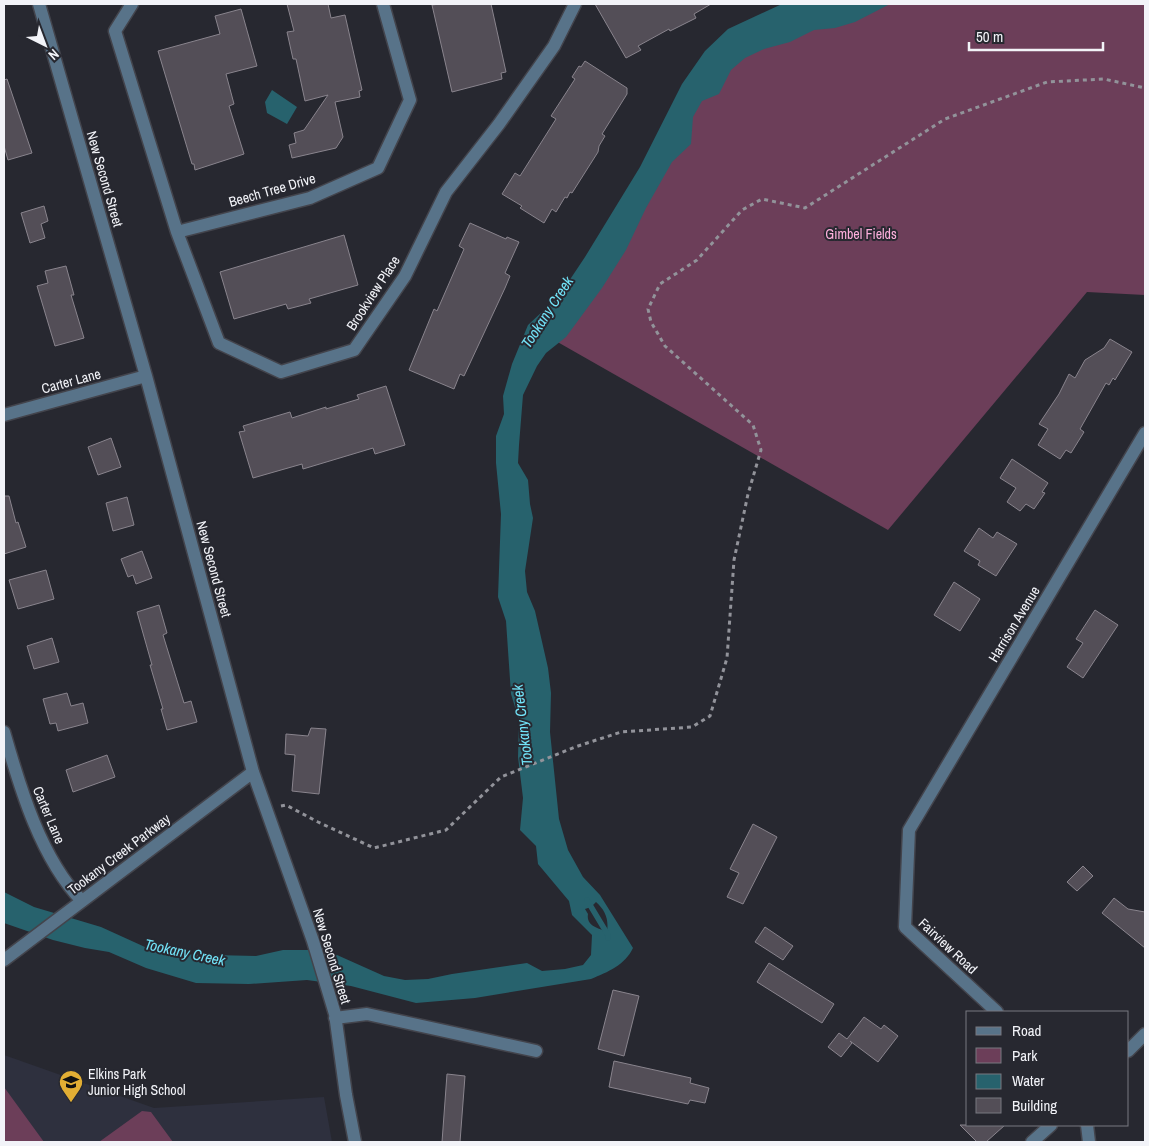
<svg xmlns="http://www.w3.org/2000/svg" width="1149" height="1146" font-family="'Archivo Narrow',sans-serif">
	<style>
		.built { fill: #2e303e }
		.green { fill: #6c3e59 }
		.water { fill: #27626d; fill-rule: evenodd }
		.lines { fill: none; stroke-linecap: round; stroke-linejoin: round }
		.stream { stroke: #27626d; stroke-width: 5.5 }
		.building { fill: #534e57; stroke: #89848d }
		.minor-casing { stroke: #43444c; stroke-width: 15 }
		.path { stroke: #92939a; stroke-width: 3; stroke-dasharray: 4 4; stroke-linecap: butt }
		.minor { stroke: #587389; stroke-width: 12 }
		.labels { text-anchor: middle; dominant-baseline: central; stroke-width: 4; stroke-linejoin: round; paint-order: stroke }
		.street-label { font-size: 14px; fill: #f2f3f8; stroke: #272830 }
		.park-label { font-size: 14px; fill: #fdafdc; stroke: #272830 }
		.poi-label { font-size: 14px; fill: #f2f3f8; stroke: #272830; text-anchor: start }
		.water-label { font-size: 15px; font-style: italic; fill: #72e4f9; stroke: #272830 }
	</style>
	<rect width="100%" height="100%" fill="#272830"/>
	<path class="built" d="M4 1055 154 1108 324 1097 332 1142H4Z"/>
	<path class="green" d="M877 4H1145V295L1087 292 888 530 554 340 702 77 779 39Z
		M4 1087 44 1142H4Z
		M142 1111 151 1112 173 1142H99Z"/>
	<path class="water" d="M782 4H890L855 22 835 28 814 30 790 42 764 49 745 58 731 70 719 94 702 101 693 117 691 144 672 162 646 208 626 250 602 288 566 337 546 353 537 366 523 395 519 445 518 463 528 480 530 504 533 518 525 571 527 592 535 611 548 668 551 693 550 732 559 819 568 850 583 877 600 895 633 948C625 965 608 972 591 979L475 998 416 1003 351 986 307 980 249 984 196 983 146 968 109 952 85 948 53 940 4 923V892L34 907 101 927 145 947 171 954 256 956 283 950H311L337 955 384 976 405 980 428 979 452 974 527 963 542 971 565 969 583 965 591 955 592 935 572 915 569 901 538 864 536 846 520 830 523 798 518 757 519 720 511 694 506 621 498 597 501 514 496 463V436L504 414 503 396 512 364 528 325 559 296 585 257 640 167 682 84 705 51 728 29ZM596 902C605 910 609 919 607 932 598 928 586 926 588 914L585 909 591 907Z
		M272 90 297 107 287 124 267 113 265 102Z"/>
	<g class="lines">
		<path class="stream" d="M587 900 608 935V938"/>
	</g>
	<path class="building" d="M287 4H328L331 18 345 15 362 90 359 91 360 97 335 102 343 137 336 148 292 158 289 145 296 143 294 133 304 130 328 95 305 101 296 59H293L287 32 294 31Z
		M440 4H491L506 72 501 73 502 79 452 92 432 5Z
		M595 4H711L694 14 696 18 670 31 669 29 638 46 641 50 626 58Z
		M241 9 257 66 226 74 234 104 229 106 244 154 195 170 194 164H192L158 51 220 34 215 16Z
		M585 61 627 88V94L602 134 605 136 599 146 598 152 572 193 570 192 567 198 565 197 556 212 552 209 544 223 520 208 522 206 502 194 515 173 520 176 556 119 551 116 575 79 572 77 579 66 581 67Z
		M7 79 32 153 8 160 4 146V80Z
		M44 206 48 221 41 224 45 238 30 243 21 213Z
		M470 223 506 239 507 237 519 242 505 273 510 276 505 288 464 376 460 374 454 389 409 370 434 309 437 311 464 249 459 246Z
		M344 235 358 285 309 299 311 303 288 309 286 304 234 319 220 272Z
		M66 266 74 295H71L84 338 55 346 37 286 48 283 45 271Z
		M1110 339 1132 352 1115 380 1113 378 1109 385 1106 383 1080 429 1084 432 1071 453 1066 450 1060 459 1038 445 1048 429 1039 424 1059 394 1069 374 1075 378 1085 360 1104 348Z
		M386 386 405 445 375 454 373 448 303 469 302 464 253 478 239 432 245 431 243 426 290 412 292 418 326 407V409L359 399 357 395Z
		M111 438 121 467 98 475 88 447Z
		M1012 459 1048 483 1042 492 1045 493 1034 509 1026 504 1020 511 1007 502 1016 488 1000 478Z
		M4 496H9L16 523 18 522 26 547 4 554Z
		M127 497 134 525 113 531 106 503Z
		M979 528 993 538 997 532 1017 544 996 576 978 565 980 561 964 551Z
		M142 551 152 578 136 584 133 575 128 577 121 559Z
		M46 570 54 599 18 609 9 580Z
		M954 582 980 599 960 631 934 615Z
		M159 605 167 633 163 635 184 703 191 701 197 722 167 730 161 709H163L150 665H152L137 612Z
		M1095 610 1118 625 1083 678 1067 667 1083 643 1076 639Z
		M52 638 59 662 34 669 27 646Z
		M67 693 71 706 83 703 88 723 58 731 56 723 50 724 43 699Z
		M311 728 326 729 319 794 292 791 295 755 285 754 286 734 308 736Z
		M107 755 115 777 73 792 66 770Z
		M753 824 777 837 743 904 727 897 739 873 730 869Z
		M1083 866 1093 876 1077 891 1067 882Z
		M1114 898 1128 909 1145 912V948L1102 913Z
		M765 927 793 946 783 960 755 942Z
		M769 963 834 1004 822 1023 757 982Z
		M613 990 639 996 624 1056 598 1049Z
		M864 1017 881 1029 884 1025 898 1036 878 1062 850 1041 852 1043 841 1057 828 1047 839 1033 847 1039Z
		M614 1061 691 1078 690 1083 709 1088 705 1103 690 1100 688 1104 609 1087Z
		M447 1074 465 1076 460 1142H442Z
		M960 1125H1005L986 1142H977Z"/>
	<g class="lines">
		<g class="minor-casing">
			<path id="minor" d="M39 4 146 376 253 772 313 941 335 1014 346 1095 355 1142
				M132 4 115 31 177 232 219 343 281 372 354 350 405 276 446 192 499 124 554 46 575 4
				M177 232 310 198 378 168 410 100 383 4
				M4 415 146 376
				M4 732C20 788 41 859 82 901
				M4 960 253 772
				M997 1012 905 927 909 830 1145 433
				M335 1018 367 1014 536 1051
				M1128 1051 1145 1034
				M1087 1125 1089 1142
				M1032 1142 1051 1125"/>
		</g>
		<path class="path" d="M281 806 286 805 318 822 374 848 446 830 501 777 575 747 621 732 692 727 710 716 727 658 734 560 748 494 761 450 753 425 665 346 651 322 648 309 660 284 697 260 742 210 762 199 805 208 945 119 1047 82 1104 79 1145 88"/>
		<use href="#minor" class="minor"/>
	</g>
	<defs>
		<g id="school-pin" transform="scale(1.25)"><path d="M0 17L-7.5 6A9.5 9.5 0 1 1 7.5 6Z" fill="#e2ae34" stroke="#272830"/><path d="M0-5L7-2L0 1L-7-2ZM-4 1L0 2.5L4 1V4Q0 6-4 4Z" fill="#111"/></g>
	</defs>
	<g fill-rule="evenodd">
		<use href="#school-pin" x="71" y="1082"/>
	</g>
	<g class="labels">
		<g class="street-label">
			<text transform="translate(105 179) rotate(74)">New Second Street</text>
			<text transform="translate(272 190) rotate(-16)">Beech Tree Drive</text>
			<text transform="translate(373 293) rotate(-57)">Brookview Place</text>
			<text transform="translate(71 381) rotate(-15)">Carter Lane</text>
			<text transform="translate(214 569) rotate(75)">New Second Street</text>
			<text transform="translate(1014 624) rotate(-59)">Harrison Avenue</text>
			<text transform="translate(49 815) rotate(67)">Carter Lane</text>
			<text transform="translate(119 854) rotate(-37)">Tookany Creek Parkway</text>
			<text transform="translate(948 946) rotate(43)">Fairview Road</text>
			<text transform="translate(332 956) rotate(73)">New Second Street</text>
		</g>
		<g class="park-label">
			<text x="861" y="234">Gimbel Fields</text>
		</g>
		<g class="poi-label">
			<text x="88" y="1074">Elkins Park<tspan x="88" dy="16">Junior High School</tspan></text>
		</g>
		<g class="water-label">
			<text transform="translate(547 312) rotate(-57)">Tookany Creek</text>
			<text transform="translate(522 725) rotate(-97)">Tookany Creek</text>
			<text transform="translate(185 952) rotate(12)">Tookany Creek</text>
		</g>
	</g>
	<rect width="1149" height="1146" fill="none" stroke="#f2f3f8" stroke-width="10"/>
	<rect x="966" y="1011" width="162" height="115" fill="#272830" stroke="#787980"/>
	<rect x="976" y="1027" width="25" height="8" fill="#587389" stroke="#787980"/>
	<text x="1012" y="1036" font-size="15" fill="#f2f3f8">Road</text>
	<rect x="976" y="1048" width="25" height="15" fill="#6c3e59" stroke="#787980"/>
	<text x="1012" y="1061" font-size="15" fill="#f2f3f8">Park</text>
	<rect x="976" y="1074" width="25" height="15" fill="#27626d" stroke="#787980"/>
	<text x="1012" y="1086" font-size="15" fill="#f2f3f8">Water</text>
	<rect x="976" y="1098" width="25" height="15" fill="#534e57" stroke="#787980"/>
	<text x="1012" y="1111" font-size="15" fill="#f2f3f8">Building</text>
	<g transform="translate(45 45) rotate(138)" stroke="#272830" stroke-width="4" paint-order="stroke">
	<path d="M0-4L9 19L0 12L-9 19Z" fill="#f2f3f8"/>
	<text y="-8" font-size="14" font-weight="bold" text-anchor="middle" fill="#f2f3f8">N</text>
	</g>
	<path d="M969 42v8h134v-8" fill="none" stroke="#f2f3f8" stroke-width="2.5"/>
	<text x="976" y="42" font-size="15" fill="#f2f3f8" stroke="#272830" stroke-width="4" paint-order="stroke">50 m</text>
</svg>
